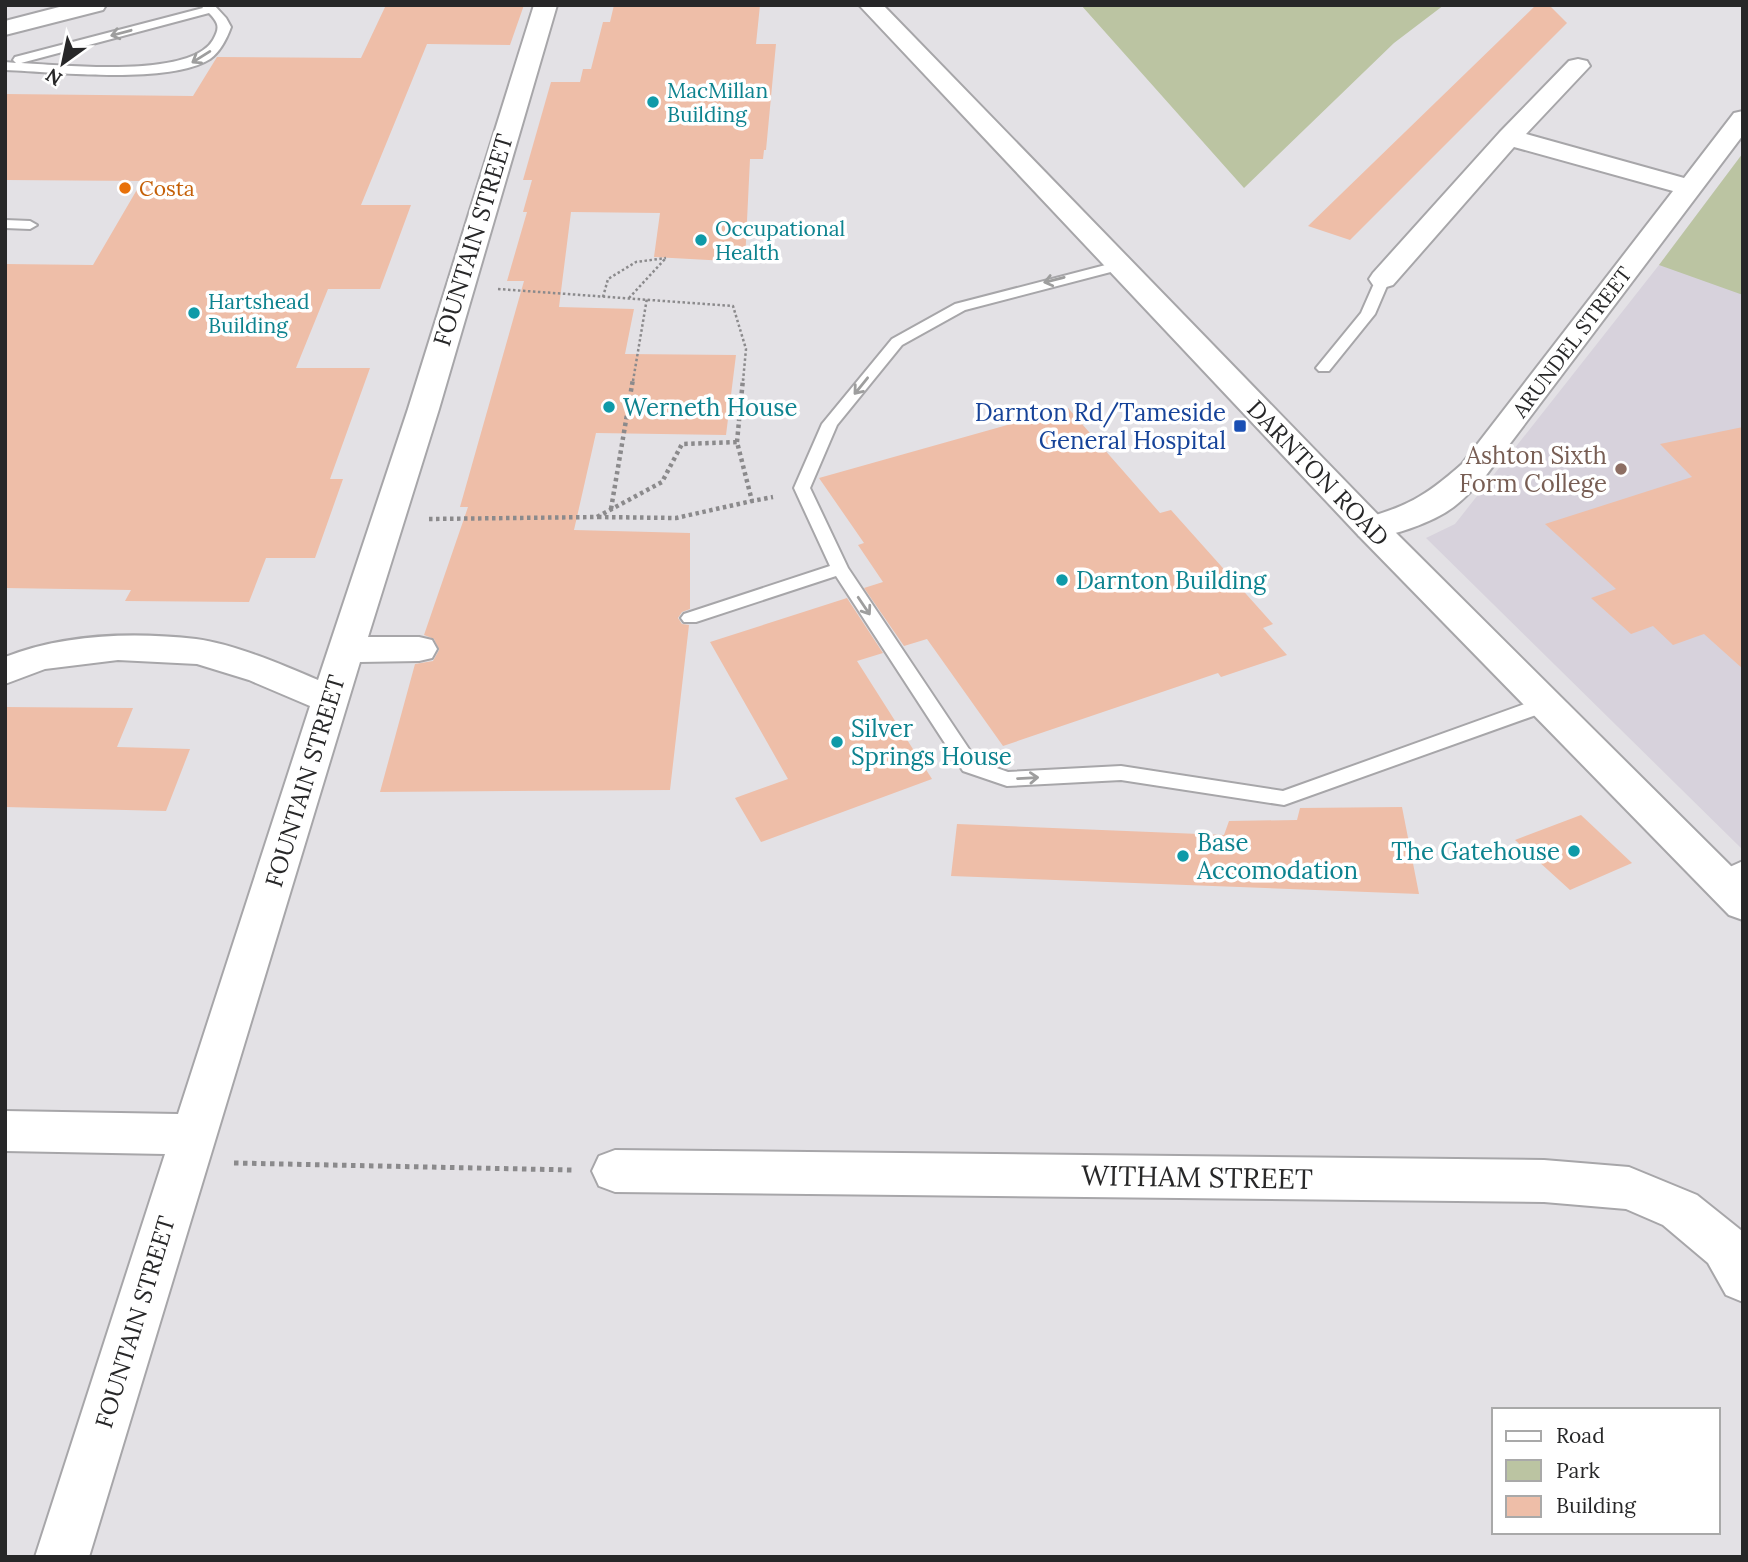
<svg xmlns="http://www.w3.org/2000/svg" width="1748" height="1562" font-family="Lora,serif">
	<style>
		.built { fill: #d7d2dc }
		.green { fill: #bbc4a2 }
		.building { fill: #eebea8 }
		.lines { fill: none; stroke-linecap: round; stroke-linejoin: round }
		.service-casing { stroke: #a7a6a9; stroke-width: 4 }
		.minor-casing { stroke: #a7a6a9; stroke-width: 4 }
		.tertiary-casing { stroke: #a7a6a9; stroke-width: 4 }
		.path-far2 { stroke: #8b8a8c; stroke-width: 2.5; stroke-dasharray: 2.5 2.5; stroke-linecap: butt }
		.path-far1 { stroke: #8b8a8c; stroke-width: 4.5; stroke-dasharray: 3.5 3.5; stroke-linecap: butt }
		.path { stroke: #8b8a8c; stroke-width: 5; stroke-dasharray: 4.5 4.5; stroke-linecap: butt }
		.service { fill: #fff; fill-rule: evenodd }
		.minor { fill: #fff; fill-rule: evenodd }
		.tertiary { fill: #fff; fill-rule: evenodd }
		.oneway { stroke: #9e9e9e }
		.culture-dot { fill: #0f9aa8; stroke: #fff; stroke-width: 2.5 }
		.food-dot { fill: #e8710a; stroke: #fff; stroke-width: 2.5 }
		.transit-dot { fill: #1a4fb4; stroke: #fff; stroke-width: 2.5 }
		.education-dot { fill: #8d6e63; stroke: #fff; stroke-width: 2.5 }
		.labels { text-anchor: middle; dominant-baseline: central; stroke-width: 7; stroke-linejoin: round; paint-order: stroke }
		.far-culture-label { font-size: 21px; fill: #0d838f; stroke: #fff; text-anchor: start }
		.far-food-label { font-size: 21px; fill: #c56008; stroke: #fff; text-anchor: start }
		.far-street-label { font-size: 21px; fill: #272728; stroke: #fff }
		.street-label { font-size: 24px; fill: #272728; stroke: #fff }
		.culture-label { font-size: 24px; fill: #0d838f; stroke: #fff; text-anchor: start }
		.transit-label { font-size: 24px; fill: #164399; stroke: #fff; text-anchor: end }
		.education-label { font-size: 24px; fill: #785e54; stroke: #fff; text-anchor: end }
		.near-street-label { font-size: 28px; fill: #272728; stroke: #fff }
	</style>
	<rect width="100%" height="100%" fill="#e3e1e5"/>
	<path class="built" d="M1743 153V850L1426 538 1455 524 1659 265Z"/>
	<path class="green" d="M1081 5H1444L1394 43 1244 188Z
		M1743 153V295L1659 265Z"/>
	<path class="building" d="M386 5H524L510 45 427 44 361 205H411L380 289H328L296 368H370L330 479H343L315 558H266L249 602 125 601 131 590 5 588V264L93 265 142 181 5 180V94L193 96 217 57 361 58Z
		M614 5H760L756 44H776L766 150H764L763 159H750L745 262 654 257 660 213 571 212 559 307 634 309 625 354 736 355 726 435 596 433 574 530 690 533V609L682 612 678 618 682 624 689 625 670 790 380 792 415 664 433 661 439 650 434 639 424 635 468 507H460L524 281H507L527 212H523L532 180H523L551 82H580L583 69H591L603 22H610Z
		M1536 5H1549L1567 23 1350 240 1308 226Z
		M1068 408 1160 513 1171 510 1273 624 1263 628 1287 655 1221 677 1218 673 1003 746 927 639 904 646 864 588 883 582 858 545 864 543 819 478Z
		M1743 427V669L1704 634 1673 645 1653 626 1631 634 1591 598 1616 589 1545 524 1692 477 1660 444Z
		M847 598 883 653 857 661 932 779 761 842 735 798 788 779 710 642Z
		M5 707 133 708 117 747 190 749 166 811 5 807Z
		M1402 807 1419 894 951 876 957 824 1224 835 1229 821 1297 820 1300 808Z
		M1581 815 1632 863 1570 890 1515 840Z"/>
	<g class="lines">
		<g class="service-casing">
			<path id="service" d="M201 5H214L226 18 231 27C227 38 220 52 210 59 169 85 55 72 5 70V62L16 63 13 60 15 57 203 8ZM209 13C219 23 220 28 213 40 190 79 63 65 21 63Z
				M5 220 30 221 37 225 30 229 5 228Z
				M1121 261 1126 262V268L965 310 902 345 837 425 810 488 848 568 977 761 1008 772 1121 766 1283 791 1536 700H1550L1552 705 1550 710 1284 805 1121 780 1007 786 963 771 836 576 696 622H684L681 618 684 614 830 566 794 488 822 424 892 339 955 304Z
				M1383 275 1390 279 1375 314 1329 371H1319L1316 368 1361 313 1376 279Z
				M1743 861V878L1719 889 1712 887 1709 881 1712 875Z"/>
		</g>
		<g class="minor-casing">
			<path id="minor" d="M67 5H106L103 10 5 35V21Z
				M534 5H557L439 409 368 637H419L432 640 437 649 432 658 419 661 360 662 89 1557H35L165 1154 5 1151V1111L178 1114 310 706 249 680 197 664 118 660 45 669 5 684V657C64 634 134 632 196 639 234 644 283 665 318 680L408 409Z
				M1578 59 1587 61 1590 66 1526 134 1684 178 1734 113 1743 111V135L1484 478C1475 487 1466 497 1456 505 1437 521 1383 542 1359 536L1354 528 1359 520C1406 507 1425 497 1462 464L1673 191 1514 147 1393 285 1383 288 1373 285 1369 279 1373 273 1500 132 1569 61Z
				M615 1150 1544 1160 1629 1167 1697 1195 1742 1231 1743 1302 1726 1295 1708 1263 1663 1225 1626 1209 1544 1202 615 1192 599 1186 592 1171 599 1156Z"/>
		</g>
		<g class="tertiary-casing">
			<path id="tertiary" d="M859 5H883L1383 520 1743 878V920L1729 915 1359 536Z"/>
		</g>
		<path class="path-far2" d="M498 289 733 306 746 349 743 381
			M603 297 608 279 636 262 666 258
			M629 298 665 259
			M633 381 647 298"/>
		<path class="path-far1" d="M737 442 743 379
			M611 509 633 379
			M598 517 676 518 752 501
			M429 519 597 517 662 482 682 444 737 442 752 501 773 497"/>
		<path class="path" d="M234 1163 572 1170"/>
		<use href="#service" class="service"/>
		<use href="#minor" class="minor"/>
		<use href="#tertiary" class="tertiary"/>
	</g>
	<defs><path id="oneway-shaft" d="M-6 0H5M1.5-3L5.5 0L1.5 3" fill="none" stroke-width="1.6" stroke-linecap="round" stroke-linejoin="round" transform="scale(1.75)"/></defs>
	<g class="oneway">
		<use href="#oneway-shaft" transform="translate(121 33) rotate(165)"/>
		<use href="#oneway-shaft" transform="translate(201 57) rotate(148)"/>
		<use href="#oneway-shaft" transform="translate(1054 280) rotate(166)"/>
		<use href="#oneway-shaft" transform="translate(861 386) rotate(129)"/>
		<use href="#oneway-shaft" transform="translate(864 606) rotate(56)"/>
		<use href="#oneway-shaft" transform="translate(1028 778) rotate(-3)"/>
	</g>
	<g class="culture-dot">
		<circle cx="653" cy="102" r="7"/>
		<circle cx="701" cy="240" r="7"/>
		<circle cx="194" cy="313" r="7"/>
		<circle cx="609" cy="407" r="7"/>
		<circle cx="1062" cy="580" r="7"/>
		<circle cx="837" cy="742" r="7"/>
		<circle cx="1574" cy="851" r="7"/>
		<circle cx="1183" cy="856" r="7"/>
	</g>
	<circle class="food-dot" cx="125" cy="188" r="7"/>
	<rect class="transit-dot" x="1233" y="419" width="14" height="14" rx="3.5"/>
	<circle class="education-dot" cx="1621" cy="469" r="7"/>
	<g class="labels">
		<g class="far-culture-label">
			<text x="667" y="90">MacMillan<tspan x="667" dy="24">Building</tspan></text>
			<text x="715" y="228">Occupational<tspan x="715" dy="24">Health</tspan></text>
			<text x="208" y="301">Hartshead<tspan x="208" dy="24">Building</tspan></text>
		</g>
		<g class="far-food-label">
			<text x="139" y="188">Costa</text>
		</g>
		<g class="far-street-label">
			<text transform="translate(1572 342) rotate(-53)">ARUNDEL STREET</text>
		</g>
		<g class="street-label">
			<text transform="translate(473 240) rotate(-73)">FOUNTAIN STREET</text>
			<text transform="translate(1318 473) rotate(46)">DARNTON ROAD</text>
			<text transform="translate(305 781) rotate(-73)">FOUNTAIN STREET</text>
			<text transform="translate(135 1322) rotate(-73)">FOUNTAIN STREET</text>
		</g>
		<g class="culture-label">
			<text x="623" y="407">Werneth House</text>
			<text x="1076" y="580">Darnton Building</text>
			<text x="851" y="728">Silver<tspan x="851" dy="28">Springs House</tspan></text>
			<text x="1197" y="842">Base<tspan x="1197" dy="28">Accomodation</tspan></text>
			<text x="1560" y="851" text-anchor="end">The Gatehouse</text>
		</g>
		<g class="transit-label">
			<text x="1226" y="412">Darnton Rd/Tameside<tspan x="1226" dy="28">General Hospital</tspan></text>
		</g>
		<g class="education-label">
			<text x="1607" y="455">Ashton Sixth<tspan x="1607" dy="28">Form College</tspan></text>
		</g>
		<g class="near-street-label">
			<text transform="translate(1197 1177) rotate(1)">WITHAM STREET</text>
		</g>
	</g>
	<rect width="1748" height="1562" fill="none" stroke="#272728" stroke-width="14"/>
	<rect x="1492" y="1408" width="228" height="126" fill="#ffffff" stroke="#a9a9a9" stroke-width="2"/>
	<rect x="1506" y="1431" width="35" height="10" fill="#ffffff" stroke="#a9a9a9" stroke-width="2"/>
	<text x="1556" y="1443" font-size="21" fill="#272728">Road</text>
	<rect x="1506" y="1460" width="35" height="21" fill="#bbc4a2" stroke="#a9a9a9" stroke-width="2"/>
	<text x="1556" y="1478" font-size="21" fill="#272728">Park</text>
	<rect x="1506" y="1496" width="35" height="21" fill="#eebea8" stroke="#a9a9a9" stroke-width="2"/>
	<text x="1556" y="1513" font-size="21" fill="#272728">Building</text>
	<g transform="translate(63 63) rotate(213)" stroke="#ffffff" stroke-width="5" paint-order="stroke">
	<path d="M0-5L12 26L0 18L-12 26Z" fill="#272728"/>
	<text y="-10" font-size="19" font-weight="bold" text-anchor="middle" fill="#272728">N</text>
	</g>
</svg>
